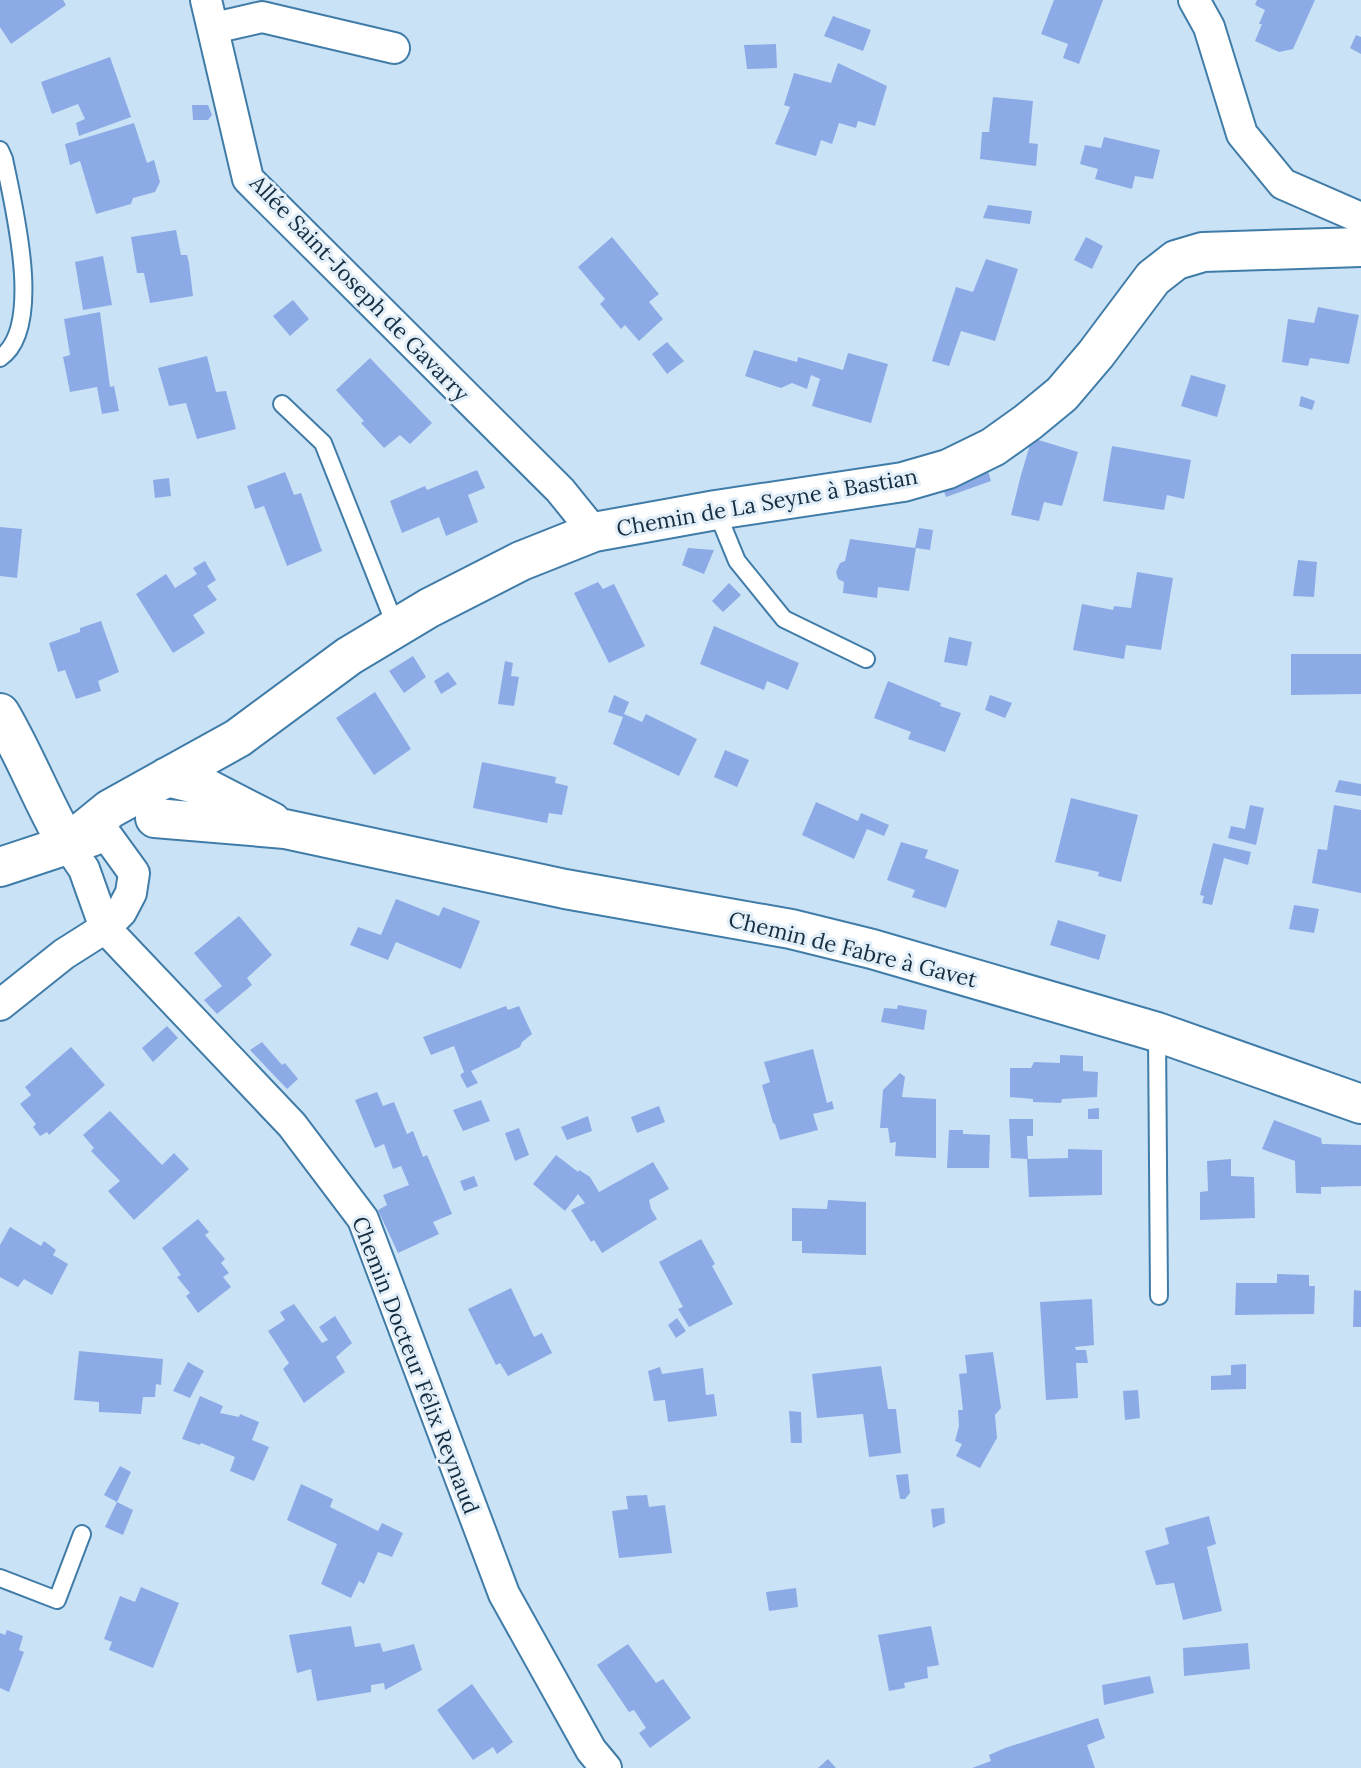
<svg xmlns="http://www.w3.org/2000/svg" width="1361" height="1768" font-family="Lora,serif">
	<style>
		.building { fill: #8cabe6 }
		.lines { fill: none; stroke-linecap: round; stroke-linejoin: round }
		.service-casing { stroke: #407ca8; stroke-width: 20 }
		.minor-casing { stroke: #407ca8; stroke-width: 34 }
		.tertiary-casing { stroke: #407ca8; stroke-width: 42 }
		.service { stroke: #fff; stroke-width: 16 }
		.minor { stroke: #fff; stroke-width: 30 }
		.tertiary { stroke: #fff; stroke-width: 38 }
		.labels { text-anchor: middle; dominant-baseline: central; stroke-width: 6; stroke-linejoin: round; paint-order: stroke }
		.street-label { font-size: 22px; fill: #142d40; stroke: #e2eef8 }
	</style>
	<rect width="100%" height="100%" fill="#cae2f6"/>
	<path class="building" d="M0 0H63L66 5 11 44 0 27Z
		M1054 0H1103L1079 64 1063 58 1068 44 1041 34Z
		M1257 0H1315L1293 49 1279 52 1255 41 1262 24H1259L1265 10 1255 5Z
		M833 16 871 30 863 51 824 36Z
		M1356 35 1361 37V54L1350 48Z
		M776 44 777 68 747 69 744 45Z
		M110 57 131 117 79 136 76 123 85 119 78 104 52 114 41 82Z
		M838 63 887 86 875 126 858 121 856 128 839 123 832 144 821 140 816 156 775 144 790 107 784 105 794 73 831 83Z
		M993 97 1033 101 1029 143 1038 144 1036 166 980 159 982 132H989Z
		M192 105H208L212 115 208 120H193Z
		M134 123 147 163 154 160 160 182 155 192 133 198 131 204 96 214 80 161 70 165 65 144Z
		M1104 137 1160 150 1153 179 1135 176 1132 189 1095 179 1098 169 1080 164 1085 145 1101 148Z
		M988 205 1032 211 1030 224 983 218Z
		M176 230 181 255H187L189 263 193 296 150 303 144 273H137L131 237Z
		M612 237 659 294 649 302 663 319 639 341 625 325 621 329 600 304 605 299 578 267Z
		M1086 237 1103 246 1092 269 1074 260Z
		M103 256 112 305 83 310 75 262Z
		M986 259 1018 269 995 341 961 331 949 366 932 361 956 287 973 292Z
		M293 300 309 319 290 336 273 316Z
		M1318 307 1359 315 1349 364 1310 358 1308 366 1282 362 1288 319 1314 323Z
		M100 312 110 387 114 386 119 411 102 414 97 387 70 392 63 357 70 355 64 319Z
		M667 342 684 361 667 374 652 354Z
		M754 350 797 362 798 357 843 370 848 353 888 364 871 423 812 406 820 379 811 375 807 389 792 383 781 388 745 376Z
		M207 356 216 392 226 391 236 429 197 439 186 403 169 406 158 368Z
		M370 358 432 423 410 444 400 435 384 448 361 423 364 421 336 390Z
		M1191 375 1226 385 1217 417 1181 406Z
		M1301 396 1315 401 1312 410 1299 406Z
		M1032 438 1078 452 1062 506 1044 502 1039 521 1011 515 1021 475Z
		M1112 446 1191 460 1184 499 1167 495 1164 510 1103 501Z
		M986 464 991 481 946 497 940 481Z
		M477 470 485 488 468 495 478 522 446 536 439 517 402 533 390 501 425 486 427 490Z
		M285 472 294 495 301 493 322 551 287 566 264 506 255 509 247 486Z
		M169 478 171 496 155 498 153 480Z
		M0 527 22 529 17 578 0 576Z
		M919 528 933 530 930 550 916 548 909 591 878 587 877 598 843 593 844 582 838 579 836 572 840 563 845 561 850 539 915 548Z
		M688 548 714 550 704 574 682 565Z
		M1298 560 1317 562 1314 597 1293 596Z
		M205 561 216 580 207 586 217 600 193 615 205 633 173 653 136 594 166 574 175 588 197 574 193 568Z
		M1137 572 1173 578 1161 650 1126 645 1124 659 1073 650 1082 604 1113 610 1114 606 1131 608Z
		M598 582 603 589 614 584 645 646 609 663 574 593Z
		M729 583 741 595 723 612 712 601Z
		M101 621 119 672 98 681 101 691 76 699 65 670 58 672 49 643 80 632V628Z
		M714 626 799 663 788 690 767 681 764 690 700 664Z
		M949 637 972 642 967 666 944 662Z
		M1291 654H1361V694L1291 695Z
		M413 656 426 677 404 693 389 671Z
		M505 661 513 663 511 676 519 677 514 706 498 704Z
		M448 672 457 684 441 694 434 681Z
		M888 681 941 703 940 706 961 713 945 752 908 739 911 732 874 718Z
		M375 692 411 749 374 775 336 718Z
		M614 695 629 702 624 714 642 722 646 714 697 739 679 776 613 744 623 717 608 712Z
		M990 695 1012 703 1005 718 985 710Z
		M725 750 749 760 737 787 714 777Z
		M482 762 556 777 555 783 568 786 562 815 549 813 547 823 473 808Z
		M1339 780 1361 784V796L1335 792Z
		M1071 798 1138 815 1121 882 1098 876 1099 872 1055 862Z
		M816 802 858 821 861 813 889 825 884 836 867 829 854 859 802 835Z
		M1250 805 1264 808 1256 845 1228 838 1231 826 1245 829Z
		M1334 805 1361 810V893L1312 883 1318 849 1327 850Z
		M901 842 928 850 925 858 959 870 946 908 912 897 915 890 887 880Z
		M1213 843 1251 852 1248 865 1224 858 1212 905 1202 903 1204 896 1200 895Z
		M396 899 439 916 443 907 480 921 461 969 396 942 388 960 350 945 358 927 381 935Z
		M1294 905 1319 909 1314 933 1289 929Z
		M239 916 272 955 247 978 252 985 217 1014 204 1000 222 986 194 953Z
		M1058 920 1106 935 1099 960 1050 945Z
		M898 1005 927 1010 924 1030 881 1022 884 1008 897 1009Z
		M506 1006 508 1010 519 1006 532 1034 522 1042 520 1047 471 1071 478 1083 467 1088 460 1075 464 1072 454 1046 431 1055 423 1037Z
		M167 1026 178 1038 153 1062 142 1048Z
		M262 1042 282 1065 285 1063 298 1079 287 1089 250 1050Z
		M71 1047 105 1085 49 1135 47 1132 40 1136 33 1127 36 1124 20 1104 31 1095 25 1087Z
		M813 1049 827 1103 832 1101 834 1109 813 1114 818 1130 780 1140 775 1124 773 1123 762 1085 770 1082 764 1062Z
		M1060 1055 1083 1056V1071L1098 1072 1097 1097 1062 1099 1061 1103 1033 1102V1099L1010 1097V1068H1031L1034 1062 1060 1063Z
		M900 1073 905 1077 902 1097 936 1099V1158L895 1156 896 1142 890 1143 888 1128H880L883 1090Z
		M377 1092 383 1106 394 1102 407 1134 413 1131 423 1157 427 1155 452 1214 433 1222 439 1234 398 1253 378 1210 387 1205 383 1195 409 1185 401 1166 393 1169 384 1144 375 1148 355 1100Z
		M481 1100 490 1121 463 1131 453 1110Z
		M659 1106 665 1122 637 1133 631 1117Z
		M1099 1108V1119H1088V1109Z
		M110 1111 162 1165 174 1153 189 1169 134 1220 108 1191 120 1181 91 1151 94 1148 83 1135Z
		M588 1116 592 1131 567 1140 561 1127Z
		M1009 1119H1033V1136H1027L1028 1159 1068 1158V1149L1102 1150V1195L1029 1197 1027 1159 1011 1158Z
		M1274 1120 1321 1138 1322 1144 1361 1145V1186L1321 1187V1194L1296 1193 1295 1161 1262 1149Z
		M519 1128 529 1155 515 1161 505 1133Z
		M949 1130H963V1134L990 1135 989 1168H947Z
		M556 1155 578 1172 579 1170 590 1177 599 1192 653 1162 669 1189 649 1200 651 1209 657 1219 602 1253 594 1240 591 1242 571 1210 585 1203 578 1194 565 1211 533 1184Z
		M1231 1159V1176L1254 1177 1255 1218 1200 1220V1192L1208 1191 1207 1161Z
		M474 1176 478 1186 464 1191 460 1181Z
		M828 1200 866 1202V1255L802 1253V1241H792V1208L827 1209Z
		M198 1219 209 1232 205 1235 225 1259 221 1263 229 1273 223 1277 231 1287 198 1313 186 1296 190 1293 177 1277 181 1275 162 1248Z
		M10 1227 41 1246 44 1241 56 1250 53 1255 68 1264 52 1295 24 1279 18 1287 0 1277V1245Z
		M701 1239 715 1264 712 1266 733 1304 689 1327 678 1309 683 1307 659 1262Z
		M1277 1274 1309 1275V1286H1315L1314 1314 1235 1315 1236 1283H1277Z
		M511 1288 534 1337 542 1333 552 1353 508 1376 500 1363 496 1365 468 1309Z
		M1354 1290 1361 1291V1327H1353Z
		M1092 1299 1094 1345 1075 1347 1076 1350H1086L1088 1363H1076L1078 1398 1046 1400 1040 1302Z
		M294 1304 322 1343 328 1340 319 1327 335 1316 352 1343 336 1357 345 1372 304 1403 283 1369 289 1363 268 1331 285 1320 280 1312Z
		M677 1318 686 1331 676 1338 668 1325Z
		M79 1351 163 1359 161 1385 156 1384 155 1397H143L141 1414 99 1412V1402L74 1400Z
		M993 1352 1001 1408 995 1415 997 1438 980 1468 956 1456 962 1444 955 1441 959 1426 958 1410H963L959 1374 967 1373 965 1355Z
		M188 1362 204 1371 190 1398 173 1391Z
		M1246 1364V1389L1211 1390V1376L1231 1375V1365Z
		M881 1366 888 1409H896L901 1453 869 1457 863 1414 817 1418 812 1374Z
		M660 1367 662 1374 703 1368 706 1395 714 1394 717 1416 668 1422 665 1400 654 1401 648 1371Z
		M1138 1390 1140 1418 1125 1420 1123 1391Z
		M200 1396 223 1406 220 1413 239 1417 240 1414 259 1422 252 1440 269 1447 254 1481 230 1471 235 1457 201 1443 200 1445 182 1439Z
		M789 1411 801 1412 802 1443H791Z
		M120 1466 131 1472 117 1502 133 1510 123 1535 105 1527 117 1502 104 1495Z
		M908 1474 910 1493 905 1499H900L896 1475Z
		M301 1484 333 1499 330 1507 378 1531 382 1523 403 1533 392 1557 378 1552 364 1584 359 1581 351 1598 321 1584 337 1544 287 1520Z
		M647 1495 649 1507 665 1505 672 1553 619 1558 612 1511 628 1509 626 1496Z
		M944 1508 945 1523 933 1528 931 1509Z
		M1209 1516 1216 1544 1207 1547 1222 1611 1183 1620 1174 1583 1156 1585 1145 1551 1169 1544 1165 1528Z
		M141 1587 179 1603 153 1668 109 1650 112 1642 104 1639 120 1596 135 1602Z
		M796 1588 798 1607 769 1611 766 1592Z
		M351 1626 355 1647 380 1643 383 1652 414 1644 422 1670 385 1690 384 1683 371 1685V1692L317 1701 311 1669 297 1673 289 1635Z
		M931 1626 939 1665 927 1667 928 1678 904 1683 905 1688 889 1691 878 1635Z
		M7 1630 23 1636 19 1650 24 1652 9 1692 0 1688V1633L5 1635Z
		M1248 1643 1250 1669 1184 1676 1183 1648Z
		M628 1644 656 1683 663 1679 691 1718 650 1748 639 1733 646 1728 634 1710 629 1712 597 1665Z
		M1150 1676 1154 1693 1104 1705 1102 1685Z
		M472 1684 513 1742 497 1754 493 1747 473 1760 437 1710Z
		M1098 1718 1105 1738 1087 1745 1095 1768H972L991 1761 989 1755 1005 1748Z
		M828 1759 836 1768H818Z"/>
	<g class="lines">
		<g class="service-casing">
			<path id="service" d="M0 150 4 159C13 204 45 328 0 358
				M282 404 323 443 396 627
				M716 510 737 561 784 619 866 659
				M1157 1033 1159 1296
				M0 1578 57 1600 82 1534"/>
		</g>
		<g class="minor-casing">
			<path id="minor" d="M206 0 248 179 560 490 594 532
				M1194 0 1209 27 1242 134 1283 184 1361 218
				M214 28 262 17 394 48
				M67 844 84 869 105 928 292 1125 363 1219 504 1594 591 1750 606 1768
				M0 1005 64 954 105 928 121 912 131 893 134 873 105 833 99 829 88 827"/>
		</g>
		<g class="tertiary-casing">
			<path id="tertiary" d="M0 713C25 755 42 801 67 844
				M167 777 200 785 272 822
				M155 818 285 829 565 889 791 929 872 949 1157 1032 1361 1104
				M67 844 110 809 238 738 349 656 429 608 521 561 594 532 716 510 903 482 948 469 993 447 1028 422 1062 394 1096 354 1153 278 1176 260 1203 252 1361 247
				M0 867 91 837"/>
		</g>
		<use href="#service" class="service"/>
		<use href="#minor" class="minor"/>
		<use href="#tertiary" class="tertiary"/>
	</g>
	<g class="labels">
		<g class="street-label">
			<text transform="translate(360 288) rotate(46)">Allée Saint-Joseph de Gavarry</text>
			<text transform="translate(767 502) rotate(-10)">Chemin de La Seyne à Bastian</text>
			<text transform="translate(853 949) rotate(14)">Chemin de Fabre à Gavet</text>
			<text transform="translate(416 1365) rotate(69)">Chemin Docteur Félix Reynaud</text>
		</g>
	</g>
</svg>
